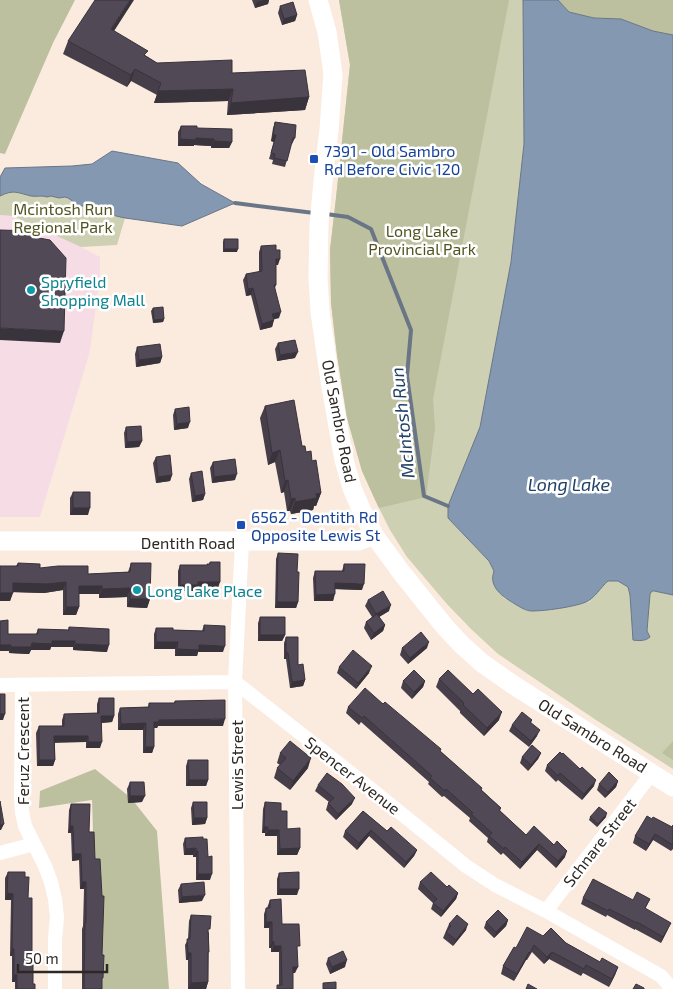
<svg xmlns="http://www.w3.org/2000/svg" width="673" height="989" font-family="'Exo 2',sans-serif">
	<style>
		.commercial { fill: #f6dde5 }
		.green { fill: #cdd0b2 }
		.forest { fill: #bcc09f }
		.water { fill: #8498b1; stroke: #6a7686 }
		.lines { fill: none; stroke-linecap: round; stroke-linejoin: round }
		.stream { stroke: #6a7686; stroke-width: 4 }
		.street { stroke: #fff; stroke-width: 14 }
		.secondary { stroke: #fff; stroke-width: 19 }
		.wall { fill: #463f4a }
		.shaded-wall { fill: #39333c }
		.building { fill: #514956; stroke: #39333c }
		.transit-dot { fill: #1a4fb4; stroke: #fff; stroke-width: 2 }
		.culture-dot { fill: #0f9aa8; stroke: #fff; stroke-width: 2 }
		.labels { text-anchor: middle; dominant-baseline: central; stroke-width: 5; stroke-linejoin: round; paint-order: stroke }
		.transit-label { font-size: 16px; fill: #164399; stroke: #fff; text-anchor: start }
		.park-label { font-size: 16px; fill: #525420; stroke: #fff }
		.culture-label { font-size: 16px; fill: #0d838f; stroke: #fff; text-anchor: start }
		.street-label { font-size: 16px; fill: #2d2823; stroke: #fff }
		.water-label { font-size: 18px; font-style: italic; fill: #214065; stroke: #fff }
	</style>
	<rect width="100%" height="100%" fill="#fbebdf"/>
	<path class="commercial" d="M0 215 13 216 81 247 100 257V274L90 351 40 517H0Z"/>
	<path class="green" d="M339 0H523L524 144 511 262 480 427 448 506V518L489 561 494 571 492 575 504 598 525 610 558 608 589 602 608 581H618L628 587 630 595 633 639C639 641 646 641 650 637L647 631 650 594 652 591 673 595V769L596 720 498 654 471 629 446 603 407 557 390 530 375 500 362 471 347 418 337 355 331 303 330 250 336 198 350 65Z
		M15 191 34 196H51L59 198 65 197 68 198 80 206H86L92 210 109 211 116 216 125 218 117 245 81 247 13 216 0 215V196L7 192Z"/>
	<path class="forest" d="M0 0H75L53 43 5 154 0 153Z
		M339 0H509L433 399 435 428 426 497 379 508 362 471 347 418 337 355 331 303 330 250 336 198 350 65Z
		M558 0H673V35L653 31 621 19 594 18 569 12Z
		M673 741V760L662 753Z
		M95 769 131 798 157 831 169 989H98L92 800 39 808 40 791Z"/>
	<path class="water" d="M523 0H558L569 12 594 18 621 19 653 31 673 35V595L654 591H652L650 594 647 631 650 637C646 641 639 641 633 640L630 595 628 587 618 581H608C601 587 594 599 586 602 574 607 545 611 532 611 526 611 520 607 515 604 503 597 488 587 494 571L489 561 448 518V506L480 427 511 262 524 144Z
		M112 151 178 163 201 184 235 203 182 226 125 218 116 216 109 211 92 210 86 206H80L68 198 65 197 59 198 51 196 47 197C42 195 37 197 31 196 18 193 14 189 0 196V177L5 168 72 166 92 164Z"/>
	<g class="lines">
		<path class="stream" d="M235 203 314 213
			M326 214 348 217 371 229 411 330 407 376 424 496 448 506"/>
		<path class="street" d="M0 685 235 682 371 789 466 866 495 885 546 911 661 976 672 989
			M22 685 21 797 22 812 25 826 45 866 51 882 55 899 57 917 55 939V989
			M0 853 34 844
			M546 911 652 773
			M238 989 235 682 242 542"/>
		<path class="secondary" d="M318 0 327 32 333 74 329 130 324 171 319 224 318 278 320 312 330 381 344 460 352 488 361 509 374 535 401 572 445 627 462 645 482 663 512 684 673 787
			M0 541H359L374 535"/>
	</g>
	<path class="wall" d="M252 0H269L268 4 255 8Z
		M280 6 297 15 295 21 282 25 278 13Z
		M114 31 146 56 157 63 232 73 309 97 305 110 227 115 228 101 154 103 157 95 131 81 127 87 63 54 68 41Z
		M275 122 295 138 292 144H291L285 167 272 164 273 160 269 159 274 142 271 141 273 128Z
		M181 126 197 128 232 142 229 148H211V146L194 145V146H178V132Z
		M224 239 237 252H223V242Z
		M261 246 278 265H276V285L275 288 279 318 274 319 272 327 260 330 251 295 246 296 243 280 246 274 259 272V252Z
		M153 308 164 319 163 322 153 323 151 311Z
		M278 343 295 358 277 361 275 349Z
		M137 347 162 357 160 363 136 367 135 354Z
		M265 406 302 446 312 461 321 493 316 506H314L313 510 291 514 290 511H287L284 492 281 493 275 462 268 465 260 418Z
		M175 409 188 428 174 430 173 415Z
		M126 427 142 441 139 447 125 448 124 433Z
		M156 457 172 475 170 481 156 483 153 463Z
		M213 462 235 480 212 483 210 468Z
		M191 473 205 494 203 500 192 502 189 479Z
		M73 492 88 515H70V498Z
		M278 553 297 572 298 602 296 608H275L276 559Z
		M210 562 218 588H197L196 591H178V571L180 565H207L209 564Z
		M18 563 40 568 88 574 128 572 131 563 150 599 147 608 127 607V597L99 598V594H79V607L76 615H63V590L44 593 13 592 10 601H0V566H16Z
		M344 564 362 590 335 589 333 601H314L313 578 315 571H342Z
		M368 600 389 611 379 617 385 625 383 631 371 640 364 628 366 622 372 617 365 606Z
		M260 617 285 635 282 641H258V623Z
		M204 625 223 652H198L197 656H175V649H154V634L156 628 173 630 202 631Z
		M69 627 107 652 73 650V647H51L50 650H31L29 654 9 653 8 634H36L38 629 68 630Z
		M286 637 305 680 303 686 290 688 286 659H284V643Z
		M402 648H427L408 664 400 655Z
		M339 667 369 673 356 689 337 673Z
		M439 679 499 720 484 736 460 713V711L436 687Z
		M403 681H425L423 687 412 699 401 688Z
		M99 698 114 716 112 722 102 723 100 748H86V742H55V760L53 766H37L36 733 39 726H62V720L64 714 97 713V704Z
		M175 701 223 726H158L157 728H154V747L152 753H143V730H118V714L120 708 148 707 149 703H174Z
		M383 704 440 751 501 808 500 811 526 835 565 857 556 868 537 850 520 869 503 853 501 855 487 842 488 838 469 821 470 818 444 796 442 797 428 784 429 782 361 722 359 725 346 713 348 707Z
		M532 720 531 723 537 736 529 747 509 731 512 725Z
		M280 753 308 768 290 790 274 778 277 768 280 765 277 763Z
		M541 753 538 759 528 771 520 763 522 757Z
		M188 760 208 780 206 786H186V766Z
		M547 765 580 769 594 786 582 800 558 780 556 782 545 771Z
		M618 781 616 787 605 798 597 790 599 784Z
		M130 782 142 802 128 803 127 789Z
		M318 785 352 804 336 820 326 810 328 803 329 802 315 791Z
		M193 802 207 818 205 824 192 825 191 808Z
		M265 802 281 811 287 829 300 848 297 855H277V836H265V833H262L263 809Z
		M71 804 89 832 95 859 102 989H82V929L83 926 84 889H80L79 860 72 861 71 833H68L69 810Z
		M363 811 387 831 417 850 414 856 404 868 369 836 357 850 343 837 345 831Z
		M590 817H606L597 827 589 820Z
		M652 819 672 827 673 825V849L671 851 653 840 646 851 633 843 635 836Z
		M185 838 203 839 208 857 210 880H196V857H193V855H184L183 844Z
		M8 872 25 877 28 898 33 984 35 989H15V982H12V956H10L11 900H5V878Z
		M279 873 297 895H277V879Z
		M420 882 447 887 458 893 456 899 441 917 431 909 433 903 418 889Z
		M181 884 202 901 179 903 178 890Z
		M583 898 633 900 650 899 645 909 668 929 661 943 635 929V930L607 915 606 917 581 904Z
		M270 900 282 924 297 952 295 973H293V989L279 985V952H271V948H269V928H264V914L266 908H267Z
		M191 915 209 933 208 982 206 989H188V960H186L185 945 188 939 189 921Z
		M508 920 506 926 494 938 484 928 486 922Z
		M449 924 466 930 453 946 443 938Z
		M543 936 566 943 600 962 618 967 615 975 609 987 583 973 581 976 549 959 544 964 532 952 527 960H526L514 981 501 974 503 966 516 948Z
		M328 958 345 967 330 974 326 964Z"/>
	<path class="shaded-wall" d="M130 0H134L107 42 111 29Z
		M264 0H269L268 4 255 8 257 2Z
		M297 15 295 21 282 25 284 19Z
		M135 69 131 81 127 87 131 75Z
		M233 89 228 101 154 103 158 91Z
		M309 97 305 110 227 115 231 103Z
		M273 135H276L274 142 271 141Z
		M196 138 214 139 211 146 194 145V146H178L180 139Z
		M214 141 232 142 229 148H211Z
		M224 249H238L237 252H223Z
		M276 259H280L278 265H274Z
		M253 288 251 295 246 296 248 289Z
		M281 312 279 318 270 320 272 314Z
		M164 319 163 322 153 323 154 320Z
		M274 320 272 327 260 330 262 324Z
		M0 328 64 331 60 343 0 340Z
		M298 352 295 358 277 361 280 355Z
		M162 357 160 363 136 367 139 360Z
		M190 422 188 428 174 430 177 424Z
		M142 441 139 447 125 448 127 442Z
		M280 450 275 462 268 465 272 453Z
		M237 474 235 480 212 483 214 477Z
		M172 475 170 481 156 483 158 477Z
		M288 480 284 492 281 493 285 481Z
		M321 493 316 506H314L313 510 291 514 295 502 316 494Z
		M205 494 203 500 192 502 195 496Z
		M295 498 290 511H287L291 499Z
		M73 508H90L88 515H70Z
		M66 582 63 590 44 593 10 592 13 583Z
		M198 582H220L218 588H197L196 591H178L180 585Z
		M335 583 364 584 362 590 333 589Z
		M79 586H102L99 594H76Z
		M130 588 127 597 99 598 102 589Z
		M0 593H13L10 601H0Z
		M335 594 333 601H314L316 595Z
		M130 599H150L147 608 127 607Z
		M277 602H298L296 608H275Z
		M391 605 389 611 374 620 376 614Z
		M66 607H79L76 615H63Z
		M385 625 383 631 371 640 374 633Z
		M260 635H285L282 641H258Z
		M52 641H75L73 647H51L50 650H31L29 654 9 653 11 647Z
		M156 642H178L175 649H154Z
		M429 642 427 648 408 664 410 658Z
		M75 644 109 645 107 652 73 650Z
		M0 645H11L9 651H0Z
		M199 645 225 646 223 652H198L197 656H175L177 649Z
		M286 653H288L286 659H284Z
		M372 666 369 673 356 689 358 683Z
		M305 680 303 686 290 688 292 682Z
		M425 681 423 687 412 699 414 692Z
		M502 712 499 720 484 736 487 728Z
		M0 714H5L3 720H0Z
		M101 716H114L112 722 99 723Z
		M225 719 223 726H158L157 728H152L154 722 159 720Z
		M146 723 143 730H118L121 724Z
		M540 730 537 736 529 747 531 741Z
		M54 736H88L86 742 52 743Z
		M88 742H102L100 748H86Z
		M145 747H154L152 753H143Z
		M541 753 538 759 528 771 531 765Z
		M311 758 308 768 290 790 293 781Z
		M39 760H55L53 766H37Z
		M189 780H208L206 786H186Z
		M596 780 594 786 582 800 584 794Z
		M618 781 616 787 605 798 608 792Z
		M130 796H145L142 802 128 803Z
		M355 798 352 804 336 820 338 814Z
		M607 813 606 817 597 827 598 824Z
		M194 818H207L205 824 192 825Z
		M4 824 1 830H0V825Z
		M70 826H73L71 833H68Z
		M264 827H268L265 833H262Z
		M268 830H279L277 836H265Z
		M371 830 369 836 357 850 359 843Z
		M655 834 653 840 646 851 649 844Z
		M539 844 537 850 520 869 522 862Z
		M196 848 193 855H184L186 849Z
		M300 848 297 855H277L280 849Z
		M417 850 414 856 404 868 406 862Z
		M196 851H198L196 857H193Z
		M567 851 565 857 556 868 558 861Z
		M74 854H81L79 860 72 861Z
		M198 874H212L210 880H196Z
		M82 882H86L84 889H80Z
		M279 889H299L297 895H277Z
		M7 893 13 894 11 900H5Z
		M458 893 456 899 441 917 443 911Z
		M205 895 202 901 179 903 182 897Z
		M508 920 506 926 494 938 496 932Z
		M266 922H272L269 928H264Z
		M671 923 661 943 663 937Z
		M468 924 466 930 453 946 456 940Z
		M272 942H274L271 948H269Z
		M274 946H281L279 952H271Z
		M12 949H14L12 956H10Z
		M529 952 526 960 514 981 517 974Z
		M552 952 549 959 544 964 547 957Z
		M188 953H191L188 960H186Z
		M347 960 345 967 330 974 332 967Z
		M293 967H298L295 973H291Z
		M618 967 615 975 609 987 612 979Z
		M14 975H17L15 982H12Z
		M208 982 206 989H188L191 983Z"/>
	<path class="building" d="M95 0H130L111 29 148 51 144 55 157 63 232 60V73L305 70 309 97 231 103 233 89 158 91 161 83 135 69 131 75 68 41Z
		M293 2 297 15 284 19 280 6Z
		M275 122 296 125 295 138H293L287 161 274 158 275 154 271 153 276 135H273Z
		M181 126H197V128L232 129V142L214 141V139L196 138V140L180 139Z
		M0 230 34 231V237L50 240 66 258 64 331 0 328Z
		M224 239H238V249H224Z
		M276 245V250H280V259H276V285H274L281 312 272 314 274 320 262 324 253 288 248 289 246 274 262 271 261 246Z
		M163 307 164 319 154 320 153 308Z
		M295 340 298 352 280 355 278 343Z
		M160 344 162 357 139 360 137 347Z
		M294 400 302 446H305L306 452 311 451 312 461 316 460 321 493 316 494 317 498 295 502V498L291 499 288 480 285 481 280 450 272 453 265 406Z
		M189 407 190 422 177 424 175 409Z
		M141 426 142 441 127 442 126 427Z
		M170 455 172 475 158 477 156 457Z
		M235 459 237 474 214 477 213 462Z
		M202 471 205 494 195 496 191 473Z
		M73 492H90V508H73Z
		M278 553 298 554 297 572H299L298 602H277Z
		M210 562H220V582H198V585H180V565H207V564H210Z
		M18 563 40 564V568L58 566H88V574L130 572 131 563H151L150 599H130V588L102 589V586H79V607H66V582L47 584 13 583V593H0V566H18Z
		M344 564H365L364 584 335 583V594L316 595 315 571H344Z
		M383 591 391 605 376 614 368 600Z
		M377 614 385 625 374 633 366 622Z
		M260 617H285V635H260Z
		M8 620V634H38V629L69 630V627L109 629V645L75 644V641H52V644L32 643 31 647H11V645H0V621Z
		M204 625 225 626V646L199 645V650L177 649 178 642H156V628H173V630L204 631Z
		M421 632 429 642 410 658 402 648Z
		M286 637H298V665L303 664 305 680 292 682 288 653H286Z
		M353 650 372 666 358 683 339 667Z
		M414 670 425 681 414 692 403 681Z
		M448 670 473 694 478 689 502 712 487 728 463 705 464 703 439 679Z
		M365 688 383 704 385 702 441 749 440 751 482 788 481 790 501 808 499 810 526 835 534 826 554 845 557 841 567 851 558 861 539 844 522 862 505 847 504 849 489 836 492 833 471 814 473 813 446 789 445 791 430 778 432 776 364 716 362 718 348 707Z
		M0 694H5V714H0Z
		M99 698H114V716H101L102 742H88V736H54L55 760H39V726H64V714L99 713Z
		M225 700V719L159 720V722H154V747H145L146 723 121 724 120 708 149 707V703H175V701Z
		M522 712 532 720 530 722 540 730 531 741 512 725Z
		M290 741 311 758 293 781 277 768 286 758 280 753Z
		M532 745 541 753 531 765 522 757Z
		M560 752 562 754 563 753 580 769 582 767 596 780 584 794 560 773 558 776 547 765Z
		M188 760H208V780H189Z
		M609 772 618 781 608 792 599 784Z
		M327 773 342 784 355 798 338 814 328 803 334 798 318 785Z
		M130 782H144L145 796H130Z
		M0 801 4 824 0 825Z
		M193 802H207V818H194Z
		M265 802 281 803V811H287V829L300 828V848L280 849 279 830H268V827H264Z
		M71 804H90L89 832H94L95 859H100L102 896H104L102 955H104L103 978H102V989H84L85 923H86V882H82L81 854H74L73 826H70Z
		M599 807 607 813 598 824 590 817Z
		M363 811 387 831 391 827 417 850 406 862 371 830 359 843 345 831Z
		M647 816 652 819 653 817 672 827 673 825V845L655 834 649 844 635 836Z
		M203 837V839H207L208 857 212 856V874H198V851H196V848L186 849 185 838Z
		M8 872H25V877H29L28 898H32V953H33V984H35V989H17V975H14V949H12L13 894 7 893Z
		M299 872V889H279V873Z
		M431 872 447 887 449 885 458 893 443 911 433 903 437 899 420 882Z
		M593 879 633 900 637 892 650 899 645 908 671 923 663 937 637 922V923L609 909 608 911 583 898Z
		M204 882 205 895 182 897 181 884Z
		M281 899 282 924H299L300 946H297L298 967H293V989H277V985H282L281 946H274V942H272V922H266V908H270V900Z
		M498 910 508 920 496 932 486 922Z
		M191 915 211 916 210 929H208L209 952H208V982L191 983V953H188L187 939H190Z
		M457 915 468 924 456 940 446 932 451 926 449 924Z
		M527 927 543 936 551 928 566 943 600 962 602 958 618 967 612 979 586 965 584 969 552 952 547 957 534 945 530 953 529 952 517 974 503 966 514 947 516 948Z
		M343 951 347 960 332 967 328 958Z
		M336 982V989H323V983Z
		M528 984 537 989H526Z
		M636 984 644 988V989H633Z"/>
	<g class="transit-dot">
		<rect x="309" y="154" width="10" height="10" rx="2.5"/>
		<rect x="236" y="520" width="10" height="10" rx="2.5"/>
	</g>
	<g class="culture-dot">
		<circle cx="31" cy="290" r="5"/>
		<circle cx="137" cy="590" r="5"/>
	</g>
	<g class="labels">
		<g class="transit-label">
			<text x="324" y="150">7391 - Old Sambro<tspan x="324" dy="18">Rd Before Civic 120</tspan></text>
			<text x="251" y="516">6562 - Dentith Rd<tspan x="251" dy="18">Opposite Lewis St</tspan></text>
		</g>
		<g class="park-label">
			<text x="63" y="208">Mcintosh Run<tspan x="63" dy="18">Regional Park</tspan></text>
			<text x="422" y="230">Long Lake<tspan x="422" dy="18">Provincial Park</tspan></text>
		</g>
		<g class="culture-label">
			<text x="41" y="281">Spryfield<tspan x="41" dy="18">Shopping Mall</tspan></text>
			<text x="147" y="590">Long Lake Place</text>
		</g>
		<g class="street-label">
			<text transform="translate(340 421) rotate(79)">Old Sambro Road</text>
			<text x="188" y="542">Dentith Road</text>
			<text transform="translate(593 735) rotate(32)">Old Sambro Road</text>
			<text transform="translate(22 751) rotate(-90)">Feruz Crescent</text>
			<text transform="translate(236 765) rotate(-90)">Lewis Street</text>
			<text transform="translate(353 775) rotate(38)">Spencer Avenue</text>
			<text transform="translate(599 842) rotate(-52)">Schnare Street</text>
		</g>
		<g class="water-label">
			<text transform="translate(402 423) rotate(-96)">McIntosh Run</text>
			<text x="569" y="484">Long Lake</text>
		</g>
	</g>
	<path d="M18 964v8h89v-8" fill="none" stroke="#2d2823" stroke-width="2.5"/>
	<text x="25" y="964" font-size="15" fill="#2d2823" stroke="#ffffff" stroke-width="4" paint-order="stroke">50 m</text>
</svg>
